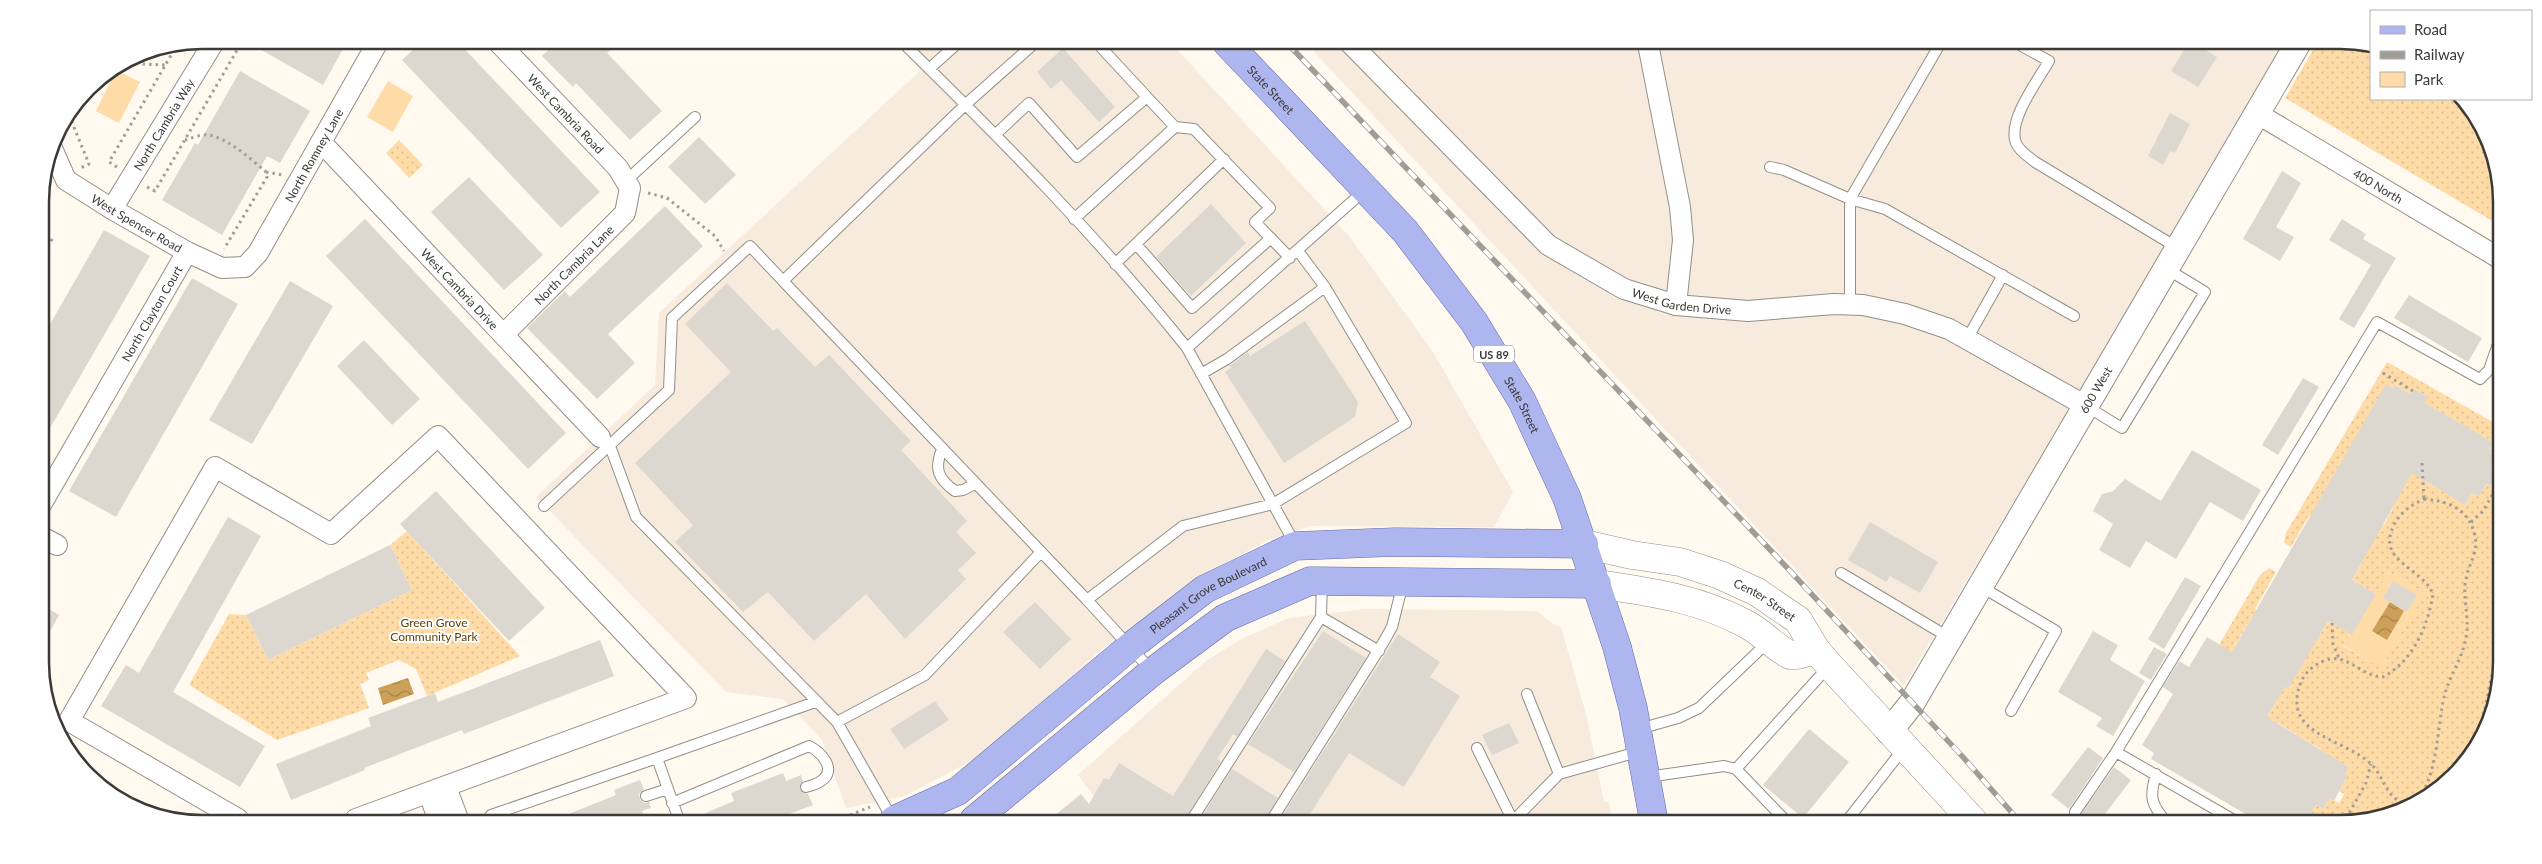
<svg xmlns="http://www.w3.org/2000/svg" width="2542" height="864" font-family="Lato,sans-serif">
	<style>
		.built { fill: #f6ebdd }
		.green { fill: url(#green-dots) }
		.pitch { fill: #ffdca7 }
		.water { fill: url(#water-waves) }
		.building { fill: #ddd8cf }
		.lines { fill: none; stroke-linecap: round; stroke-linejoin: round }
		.service-casing { stroke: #938e86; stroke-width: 12 }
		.minor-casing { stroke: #938e86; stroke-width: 22 }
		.tertiary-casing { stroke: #938e86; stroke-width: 27 }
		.secondary-casing { stroke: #938e86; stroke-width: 29 }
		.primary-casing { stroke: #626ba7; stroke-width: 29 }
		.path { stroke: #a19d97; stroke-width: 3; stroke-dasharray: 2.5 4; stroke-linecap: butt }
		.service { stroke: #fff; stroke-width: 10 }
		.minor { stroke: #fff; stroke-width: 20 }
		.tertiary { stroke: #fff; stroke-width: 25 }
		.secondary { stroke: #fff; stroke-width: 28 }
		.primary { stroke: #adb6ef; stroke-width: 28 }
		.rail-casing { stroke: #a09c96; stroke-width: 5.5 }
		.rail { stroke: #fff; stroke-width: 4; stroke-dasharray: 11; stroke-linecap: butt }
		.labels { text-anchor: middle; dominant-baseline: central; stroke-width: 4; stroke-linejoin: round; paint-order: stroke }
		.shield { fill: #fff; stroke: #767573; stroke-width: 1 }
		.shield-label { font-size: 11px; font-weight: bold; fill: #3c3a37 }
		.street-label { font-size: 12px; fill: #3c3a37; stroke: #fff }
		.park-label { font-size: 12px; fill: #5f4105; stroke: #fff }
		.rim { fill: none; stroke: #3c3a37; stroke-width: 2.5 }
	</style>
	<defs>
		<pattern id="green-dots" width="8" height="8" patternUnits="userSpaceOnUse" patternTransform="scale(1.25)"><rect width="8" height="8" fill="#ffdca7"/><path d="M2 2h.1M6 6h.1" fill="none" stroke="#dbbe90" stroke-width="1.8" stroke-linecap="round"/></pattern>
		<pattern id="water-waves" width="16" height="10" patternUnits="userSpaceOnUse" patternTransform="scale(1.25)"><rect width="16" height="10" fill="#cca058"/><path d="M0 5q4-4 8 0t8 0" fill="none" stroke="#a7834a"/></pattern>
	</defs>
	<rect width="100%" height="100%" fill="#fff9f0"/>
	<path class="built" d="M895 42H1170L1349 236 1433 352 1513 492 1494 527 1310 526 1267 541 1198 577 1096 654 984 754 905 796 846 808 822 740 783 699 726 692 536 497 655 385 659 313 921 70Z
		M1306 43 2285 45 1904 686Z
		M1365 609 1537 611 1554 625 1561 627 1586 714 1604 802 1609 801 1612 822 1112 821 1078 775 1206 661 1241 639 1289 618Z"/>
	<path class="green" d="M2316 45 2371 46V99H2463L2499 171V225L2285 98Z
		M399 140 423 165 409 178 386 153Z
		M2387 362 2498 425 2496 704 2475 752 2439 790 2392 815 2350 824H2291L2159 747 2260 575 2269 568 2276 572 2255 609 2262 614 2258 620 2252 617 2235 646 2241 649 2237 657 2229 652 2210 683 2217 687 2213 694 2206 691 2195 709 2207 716 2201 726 2187 718 2175 739 2196 755 2194 759 2210 768 2213 763 2241 779 2245 772 2254 777 2252 782 2277 798 2281 793 2292 799 2288 806 2303 815 2308 808 2313 810 2316 805 2323 809 2330 798 2339 803 2344 794 2339 791 2347 776 2345 774 2349 767 2330 756 2327 762 2323 760 2320 764 2314 761 2321 749 2303 739 2300 744 2293 740 2296 734 2278 723 2270 736 2254 727 2258 720 2264 723 2280 695 2276 693 2281 685 2288 689 2299 669 2292 665 2296 658 2303 662 2315 642 2309 638 2313 631 2320 635 2328 621 2350 633 2343 646 2381 667 2424 593 2389 572 2376 594 2352 580 2363 561 2356 556 2360 548 2367 552 2378 533 2371 529 2376 520 2384 525 2394 506 2388 502 2393 494 2398 497 2415 467 2408 463 2412 457 2431 468 2424 480 2440 490 2444 484 2452 489 2449 495 2465 505 2472 493 2479 496 2486 484 2490 486 2497 474 2491 471 2497 459 2490 455 2492 451 2489 449 2493 442 2461 424 2456 431 2452 428 2456 421 2425 403 2428 397 2414 389 2411 394 2395 385 2393 388 2386 385 2376 404 2388 411 2382 422 2369 415 2358 434 2364 437 2360 443 2354 440 2335 473 2342 477 2338 484 2333 481 2315 511 2320 514 2317 520 2309 516 2291 547 2284 543 2286 533Z
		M407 531 520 656 427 696 416 669 399 660 366 673 369 680 360 684 369 708 277 740 189 685 229 614 246 615 268 660 412 590 390 545Z"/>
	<path class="pitch" d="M116 70 140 82 119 123 96 111Z
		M388 81 413 96 393 132 367 117Z
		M2389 572 2425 593 2381 668 2343 645Z"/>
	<path class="water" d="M2390 602 2404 611 2387 640 2372 631Z
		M408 678 414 694 383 705 378 688Z"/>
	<path class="building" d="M244 40H348L323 85Z
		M423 41H457L600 192 561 228 402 60Z
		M557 41H602L611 50 607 53 662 111 630 140 576 83 573 87 542 56Z
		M2187 45H2198L2217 57 2198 87 2171 71Z
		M1063 48 1115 107 1099 122 1061 80 1051 89 1037 72Z
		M240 71 310 111 280 163 267 156 222 235 162 200 195 143 198 145Z
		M2170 113 2190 124 2175 153 2170 151 2163 165 2148 156Z
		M699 137 736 175 705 204 668 167Z
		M2282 171 2301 183 2276 227 2294 237 2280 261 2243 239Z
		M469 177 543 255 504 290 431 212Z
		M1211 204 1246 243 1191 296 1156 257Z
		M665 206 703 246 608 334 635 363 597 399 527 328 565 291 570 297Z
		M365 219 566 433 528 469 326 256Z
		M2342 219 2366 234 2363 239 2396 258 2354 328 2339 319 2371 265 2329 240Z
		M104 230 150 256 42 442 41 340Z
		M192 278 238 304 116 517 69 491Z
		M290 281 333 306 252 444 209 420Z
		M727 283 773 331 777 328 815 367 829 355 911 441 901 450 967 521 956 532 976 553 958 570 966 579 905 639 866 594 814 641 768 592 743 612 675 542 693 525 635 463 731 372 685 324Z
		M2409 295 2482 338 2468 362 2394 318Z
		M1305 321 1358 402 1355 417 1284 463 1225 372 1231 368 1229 366 1248 352 1250 356Z
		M364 340 420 399 392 425 337 366Z
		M2303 378 2319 387 2278 455 2262 445Z
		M2386 384 2393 388 2395 385 2411 394 2414 389 2428 397 2425 403 2493 442 2489 449 2492 451 2490 454 2498 459 2491 471 2497 474 2490 486 2486 484 2479 496 2472 493 2465 505 2412 473 2352 580 2376 594 2352 635 2328 621 2288 689 2285 687 2267 717 2349 767 2345 774 2347 776 2334 801 2330 798 2323 809 2316 805 2305 824 2261 823 2151 759 2154 753 2142 745 2173 694 2163 687 2179 661 2189 667 2207 637 2232 652Z
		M2192 450 2261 490 2243 521 2210 502 2176 559 2146 541 2130 568 2099 550 2113 524 2093 511 2102 494 2113 491 2125 479 2161 501Z
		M436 491 545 608 509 641 400 524Z
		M228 517 261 536 173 692 265 746 240 787 101 706 126 665 139 673Z
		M1870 522 1938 562 1920 593 1890 576 1886 582 1848 560Z
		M390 545 412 590 268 660 246 615Z
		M2185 577 2201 586 2164 649 2148 639Z
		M2393 581 2417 595 2407 612 2383 598Z
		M1035 602 1071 639 1040 669 1003 632Z
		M43 605 59 615 43 644Z
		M1323 631 1366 658 1294 772 1248 744Z
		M2093 631 2118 645 2110 660 2145 681 2113 736 2096 726 2102 718 2058 692Z
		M1398 634 1440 662 1430 677 1460 696 1404 787 1349 753 1308 817 1313 821H1279Z
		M600 640 614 676 464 734 462 730 364 768 365 770 291 800 276 764 371 726 368 718 435 693 438 702Z
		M2154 647 2167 654 2151 680 2139 673Z
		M1266 649 1285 661 1237 737 1233 734 1217 759 1221 761 1184 821H1048L1081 794 1089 804 1104 778 1109 780 1119 763 1173 796Z
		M935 701 949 720 904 749 890 729Z
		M1509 723 1519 743 1492 755 1482 735Z
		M1809 729 1849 762 1803 818 1763 785Z
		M2088 747 2103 758 2069 809 2051 795Z
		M2114 767 2131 780 2098 823H2087L2079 817Z
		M1232 769 1278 798 1264 821H1199Z
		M783 773 786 781 801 775 803 781 800 789 804 793 808 794 813 805 774 820H689L734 801 731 793Z
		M640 780 644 790 639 794 640 799 644 803 649 802 651 808 642 811 646 820 556 819 616 795 614 790Z"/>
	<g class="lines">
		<g class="service-casing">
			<path id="service" d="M902 42C1001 139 1100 239 1187 348L1365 190
				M1036 42 966 104 783 281 1087 600 1183 526 1273 504 1406 423 1325 287 1298 251
				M2020 45 2049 61C2038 80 2007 121 2016 143 2019 151 2029 157 2035 162L2178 248
				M929 69 959 42
				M1175 127 1194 129 1270 208 1255 222 1290 258
				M996 134 1029 103 1077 157 1147 97 1096 42
				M1770 167 1784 170 1850 199 1885 209 2074 316
				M627 180 695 117
				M1074 219 1175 127 1147 97
				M1136 244 1192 308 1271 238
				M1115 264 1224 159
				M1850 305V199L1940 44
				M1967 339 2003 275
				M1187 348 1295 544
				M1201 374 1227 359 1325 287
				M2086 406 2122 428 2205 292 2167 269
				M607 442 610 446 636 517 837 722
				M942 449C934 469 938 479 955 491L963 490 975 484
				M544 506 669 390 672 318 750 246 783 281
				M1841 573 1950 638
				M1980 586 2056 631 2011 711
				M1087 600 1152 671
				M1321 617 1379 651
				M1527 694 1559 774 1641 751
				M1639 729 1678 718 1699 708 1769 641
				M1477 748 1513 821
				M1736 769 1829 666
				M2156 774C2149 798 2151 804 2167 823
				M1647 777 1724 766 1736 769 1787 822
				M646 796 668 789
				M672 803 809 746C821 752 838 770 821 781 817 784 810 786 806 787
				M2075 812 2116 752
				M488 819 491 815 657 758
				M679 820 657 758 815 702
				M893 820 837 722 925 675 1040 553
				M1191 821 1321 617 1322 582
				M1271 821 1383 643 1392 627 1403 583
				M1512 822 1559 774
				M1846 822 1904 748
				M2239 823 2116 752 2377 322 2480 379 2489 370 2498 344"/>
		</g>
		<g class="minor-casing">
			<g id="minor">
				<path id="s1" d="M497 41 618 168 630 188 625 213 504 334"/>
				<path id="s2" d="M1350 43 1548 245 1624 289 1676 305 1748 311 1834 304 1863 305 1905 314 1949 329 2086 406"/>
				<path d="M1648 44 1680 207 1683 240 1676 305"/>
				<path id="s3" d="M2258 114 2499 258"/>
				<path id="s4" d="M321 142 600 437"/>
				<path id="s5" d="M51 146 66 180 112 209 187 252 222 268 245 267 258 253 379 40"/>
				<path id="s6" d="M112 209 215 40"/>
				<path id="s7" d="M42 503 187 252"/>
				<path d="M42 537 57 545"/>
				<path d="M446 787 458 819"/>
				<path d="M429 793 438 819"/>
				<path d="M238 819 69 721 215 467 331 534 438 436 686 698 356 819"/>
			</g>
		</g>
		<g class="tertiary-casing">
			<g id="tertiary">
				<path id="s8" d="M1889 732 1912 703 2297 45"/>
			</g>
		</g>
		<g class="secondary-casing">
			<g id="secondary">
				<path id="s9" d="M1584 544 1632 555 1680 562 1720 575 1757 592 1798 620 1816 650 1830 666 1975 823"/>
				<path d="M1597 584C1650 592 1698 598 1746 624 1762 632 1774 647 1790 655H1797L1816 650"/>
			</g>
		</g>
		<g class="primary-casing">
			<g id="primary">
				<path id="s10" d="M1227 43 1405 231 1474 322 1522 401 1567 498 1617 647 1633 708 1654 822"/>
				<path id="s11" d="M894 820 958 791 1131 646 1205 589 1295 546 1395 542 1584 544"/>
				<path d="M974 820 1152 672 1225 618 1310 581 1597 584"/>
			</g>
		</g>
		<path class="path" d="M131 58 143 64 165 65
			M69 115 89 164 80 168
			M185 140C192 138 201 134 209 135 229 139 251 159 266 172L267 177 224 249
			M117 167 109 162 177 45
			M266 172 283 175
			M147 187 155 191 243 40
			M648 193 667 198 715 236 724 251
			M41 245 46 249
			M41 258 54 236
			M2383 373 2413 391
			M2422 463 2424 499
			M2424 499C2447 501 2467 508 2474 532 2480 551 2469 562 2466 579 2462 598 2470 618 2466 637 2463 658 2449 676 2444 697 2438 720 2437 790 2413 801 2410 803 2405 803 2402 803 2385 795 2384 777 2372 765 2344 737 2280 736 2301 682 2305 671 2319 661 2330 659 2350 656 2363 677 2383 677 2413 661 2428 626 2433 594 2423 568 2377 562 2393 527 2399 513 2411 505 2424 499Z
			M2471 522 2483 511 2497 487
			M2332 623 2333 644 2339 658
			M2477 747 2497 650
			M2405 809V803
			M838 820 870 807
			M2343 824 2366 783 2371 764"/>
		<use href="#service" class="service"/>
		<use href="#minor" class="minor"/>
		<use href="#tertiary" class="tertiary"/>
		<use href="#secondary" class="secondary"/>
		<use href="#primary" class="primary"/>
		<g class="rail-casing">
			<path id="rail" d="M1287 43 1777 557 1962 756 2021 823"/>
		</g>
		<use href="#rail" class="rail"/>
	</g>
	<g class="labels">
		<rect class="shield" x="1474" y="345.5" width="40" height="17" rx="4"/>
		<g class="shield-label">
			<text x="1494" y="354">US 89</text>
		</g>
		<g class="street-label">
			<text stroke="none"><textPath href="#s10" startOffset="64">State Street</textPath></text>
			<text stroke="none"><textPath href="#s1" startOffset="100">West Cambria Road</textPath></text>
			<text stroke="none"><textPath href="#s6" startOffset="99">North Cambria Way</textPath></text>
			<text stroke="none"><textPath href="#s5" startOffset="371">North Romney Lane</textPath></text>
			<text stroke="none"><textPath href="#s3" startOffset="140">400 North</textPath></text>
			<text stroke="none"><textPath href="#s5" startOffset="120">West Spencer Road</textPath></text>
			<text transform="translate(574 265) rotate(-45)">North Cambria Lane</text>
			<text stroke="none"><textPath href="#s4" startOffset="202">West Cambria Drive</textPath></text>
			<text stroke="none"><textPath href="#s2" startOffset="430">West Garden Drive</textPath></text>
			<text stroke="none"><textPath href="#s7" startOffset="219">North Clayton Court</textPath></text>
			<text stroke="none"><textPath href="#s8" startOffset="400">600 West</textPath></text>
			<text stroke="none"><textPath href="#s10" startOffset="469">State Street</textPath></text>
			<text stroke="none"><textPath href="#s11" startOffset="389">Pleasant Grove Boulevard</textPath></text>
			<text stroke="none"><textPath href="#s9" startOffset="191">Center Street</textPath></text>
		</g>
		<g class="park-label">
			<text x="434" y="622">Green Grove<tspan x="434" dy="14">Community Park</tspan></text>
		</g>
	</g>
	<path d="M0 0H2542V864H0ZM202 49H2340A153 153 0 0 1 2493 202V662A153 153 0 0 1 2340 815H202A153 153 0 0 1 49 662V202A153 153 0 0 1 202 49Z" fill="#fff" fill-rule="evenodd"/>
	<path class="rim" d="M202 49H2340A153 153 0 0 1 2493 202V662A153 153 0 0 1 2340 815H202A153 153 0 0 1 49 662V202A153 153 0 0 1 202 49Z"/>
	<rect x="2370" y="10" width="162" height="90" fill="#ffffff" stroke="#b1b0af"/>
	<rect x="2380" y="26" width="25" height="8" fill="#adb6ef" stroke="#b1b0af"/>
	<text x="2414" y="35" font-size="15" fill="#3c3a37">Road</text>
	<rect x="2380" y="51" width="25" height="8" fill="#a09c96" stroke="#b1b0af"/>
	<text x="2414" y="60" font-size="15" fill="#3c3a37">Railway</text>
	<rect x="2380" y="72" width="25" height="15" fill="#ffdca7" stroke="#b1b0af"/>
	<text x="2414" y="85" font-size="15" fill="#3c3a37">Park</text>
</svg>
